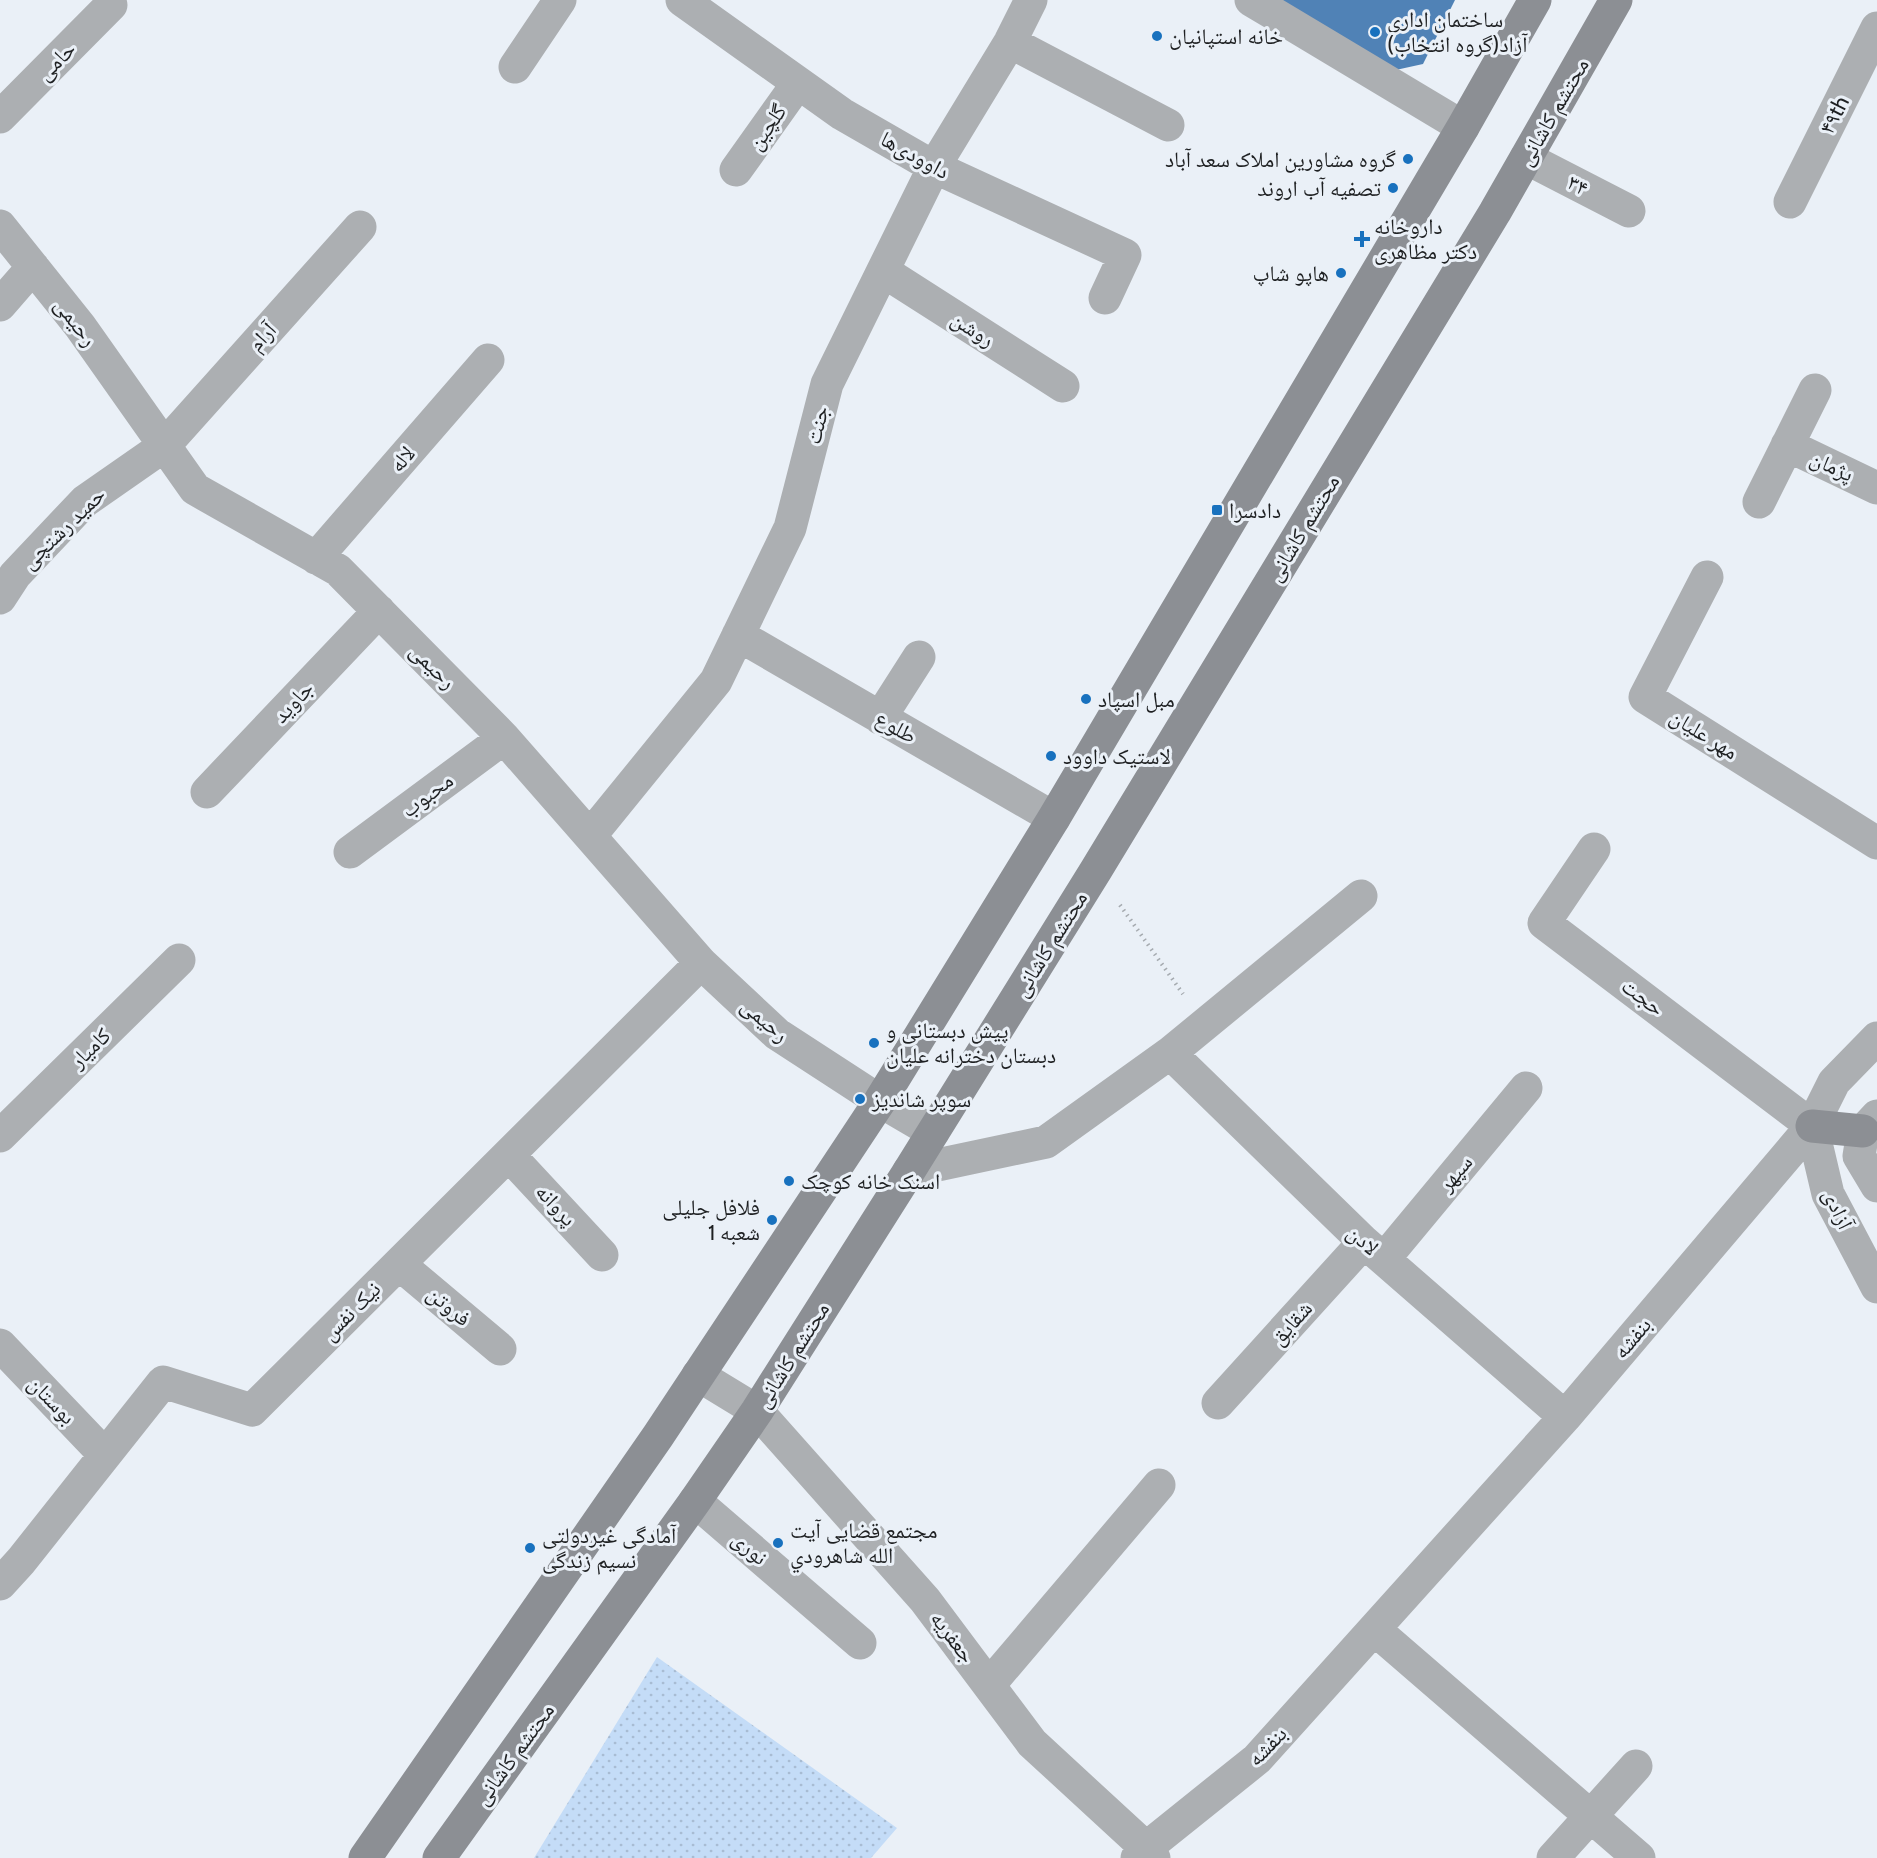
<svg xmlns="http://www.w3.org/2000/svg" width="1877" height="1858" font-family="Cabin,'Noto Naskh Arabic',sans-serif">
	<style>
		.park { fill: url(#park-dots) }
		.building { fill: #5082b6 }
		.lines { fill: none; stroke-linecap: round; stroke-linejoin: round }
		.path { stroke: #a6abb0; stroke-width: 4; stroke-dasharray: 1.5 4.5; stroke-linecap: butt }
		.street { stroke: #acafb2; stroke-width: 33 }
		.secondary { stroke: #8c8f94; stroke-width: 33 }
		.poi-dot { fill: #1871be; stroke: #eaf0f7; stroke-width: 2 }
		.labels { text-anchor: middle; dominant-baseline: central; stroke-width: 6; stroke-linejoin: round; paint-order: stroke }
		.poi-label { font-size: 22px; fill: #1e2022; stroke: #eaf0f7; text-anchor: start }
		.street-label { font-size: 22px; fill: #1e2022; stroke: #eaf0f7 }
	</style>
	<defs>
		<pattern id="park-dots" width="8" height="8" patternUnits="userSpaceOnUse" patternTransform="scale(1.5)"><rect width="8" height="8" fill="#c4dcf7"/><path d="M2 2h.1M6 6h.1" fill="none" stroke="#a8bcd3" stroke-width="1.8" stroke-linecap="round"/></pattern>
	</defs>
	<rect width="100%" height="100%" fill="#eaf0f7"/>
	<path class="park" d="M657 1657 897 1828 871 1858H534Z"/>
	<path class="building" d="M1257 0H1455L1423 64 1382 73Z"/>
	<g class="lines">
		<path class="path" d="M1120 905 1183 994"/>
		<path class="street" d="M682 0 842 114 934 167 1125 255 1105 298
			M1251 0 1463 127
			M1010 42 1168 125
			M515 67 560 0
			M0 117 111 5
			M1526 158 1629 211
			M736 170 798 83
			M1790 202 1877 28
			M0 226 80 326 195 489 338 570 504 738 701 963 777 1034 880 1101 933 1132
			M883 271 1063 386
			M0 305 33 267
			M1787 445 1877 488
			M1759 502 1815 390
			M316 558 488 360
			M1707 577 1645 697 1877 843
			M0 598 15 575 85 501 164 446 360 227
			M738 635 1054 818
			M880 718 919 657
			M207 792 379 611
			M590 836 716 681 790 528 827 384 934 167 1010 42 1031 0
			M1594 849 1544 923 1812 1126
			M350 852 504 738
			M1170 1053 1364 1242 1565 1417
			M1877 1116 1863 1131 1859 1156 1877 1186
			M1812 1126 1828 1194 1877 1287
			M0 1136 179 960
			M509 1155 602 1255
			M909 1171 1046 1142 1170 1053 1361 896
			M1384 1259 1526 1088
			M399 1264 500 1349
			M0 1345 105 1455
			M698 1375 757 1411 925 1600 1032 1743 1146 1848 1154 1858
			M1218 1403 1364 1242
			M695 1501 860 1643
			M0 1584 21 1561 163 1382 252 1410 701 963
			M1374 1629 1639 1858
			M989 1685 1159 1485
			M1137 1858 1146 1848 1257 1759 1565 1417 1812 1126 1834 1082 1877 1038
			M1553 1858 1636 1766"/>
		<path class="secondary" d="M1812 1126 1863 1131
			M365 1858 658 1436 880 1101 1054 818 1463 127 1535 0
			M439 1858 695 1501 757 1411 909 1171 1096 870 1495 212 1616 0"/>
	</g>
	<g class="poi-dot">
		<circle cx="1375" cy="32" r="6"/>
		<circle cx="1157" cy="36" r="6"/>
		<circle cx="1408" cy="159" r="6"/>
		<circle cx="1393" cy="188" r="6"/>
		<path d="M1359 230h6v6h6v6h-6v6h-6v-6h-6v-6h6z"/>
		<circle cx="1341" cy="273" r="6"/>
		<rect x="1211" y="504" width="12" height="12" rx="3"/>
		<circle cx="1086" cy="699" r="6"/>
		<circle cx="1051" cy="756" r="6"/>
		<circle cx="874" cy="1043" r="6"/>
		<circle cx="860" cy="1099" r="6"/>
		<circle cx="789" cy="1181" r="6"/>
		<circle cx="772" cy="1220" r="6"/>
		<circle cx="778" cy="1543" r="6"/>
		<circle cx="530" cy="1548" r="6"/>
	</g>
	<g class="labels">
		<g class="poi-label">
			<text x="1387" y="19">ساختمان اداری<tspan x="1387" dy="25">آزاد(گروه انتخاب)</tspan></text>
			<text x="1169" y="36">خانه استپانیان</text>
			<text x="1396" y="159" text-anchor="end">گروه مشاورین املاک سعد آباد</text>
			<text x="1381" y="188" text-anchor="end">تصفیه آب اروند</text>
			<text x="1374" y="226">داروخانه<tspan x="1374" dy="25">دکتر مظاهری</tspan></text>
			<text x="1329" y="273" text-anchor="end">هاپو شاپ</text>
			<text x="1229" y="510">دادسرا</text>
			<text x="1098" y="699">مبل اسپاد</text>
			<text x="1063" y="756">لاستیک داوود</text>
			<text x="886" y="1030">پیش دبستانی و<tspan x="886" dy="25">دبستان دخترانه علیان</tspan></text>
			<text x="872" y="1099">سوپر شاندیز</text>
			<text x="801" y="1181">اسنک خانه کوچک</text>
			<text x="760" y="1207" text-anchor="end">فلافل جلیلی<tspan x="760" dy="25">شعبه 1</tspan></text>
			<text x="790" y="1530">مجتمع قضایی آیت<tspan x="790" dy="25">الله شاهرودي</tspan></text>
			<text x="542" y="1535">آمادگی غیردولتی<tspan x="542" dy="25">نسیم زندگی</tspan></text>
		</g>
		<g class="street-label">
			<text transform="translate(56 61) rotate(-45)">حامی</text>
			<text transform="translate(1553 112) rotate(-60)">محتشم کاشانی</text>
			<text transform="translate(1834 115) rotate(-63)">۴۹th</text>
			<text transform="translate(767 127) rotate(-55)">گلچین</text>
			<text transform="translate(915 155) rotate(29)">داوودی‌ها</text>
			<text transform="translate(1578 185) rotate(27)">۳۴</text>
			<text transform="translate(76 322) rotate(53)">رحیمی</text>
			<text transform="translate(973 329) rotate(33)">روشن</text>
			<text transform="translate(262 337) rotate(-48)">آرام</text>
			<text transform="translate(817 425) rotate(-76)">جنت</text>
			<text transform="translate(402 459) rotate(-49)">لاله</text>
			<text transform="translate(1832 466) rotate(25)">پژمان</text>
			<text transform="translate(63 528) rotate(-44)">حمید رشتچی</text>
			<text transform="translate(1303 528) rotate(-59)">محتشم کاشانی</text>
			<text transform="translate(433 666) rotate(45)">رحیمی</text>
			<text transform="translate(293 702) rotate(-47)">جاوید</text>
			<text transform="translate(896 727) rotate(30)">طلوع</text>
			<text transform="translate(1704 734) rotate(32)">مهر علیان</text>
			<text transform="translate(427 795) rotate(-37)">محبوب</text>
			<text transform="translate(1050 944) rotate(-58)">محتشم کاشانی</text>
			<text transform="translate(1643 997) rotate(37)">حجت</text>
			<text transform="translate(765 1020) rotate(41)">رحیمی</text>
			<text transform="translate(90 1048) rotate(-44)">کامیار</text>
			<text transform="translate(1455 1173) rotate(-50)">سپهر</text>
			<text transform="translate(556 1205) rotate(47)">پروانه</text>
			<text transform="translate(1838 1209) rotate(65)">آزادی</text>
			<text transform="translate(1363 1240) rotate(42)">لادن</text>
			<text transform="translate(449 1306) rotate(40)">فروتن</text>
			<text transform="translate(351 1311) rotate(-45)">نیک نفس</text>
			<text transform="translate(1291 1323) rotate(-48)">شقایق</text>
			<text transform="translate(1632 1338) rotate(-50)">بنفشه</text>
			<text transform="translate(792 1355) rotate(-58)">محتشم کاشانی</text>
			<text transform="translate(52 1400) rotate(46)">بوستان</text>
			<text transform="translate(750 1548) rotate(41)">نوری</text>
			<text transform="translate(953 1637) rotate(53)">جعفریه</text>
			<text transform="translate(1267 1746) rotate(-46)">بنفشه</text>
			<text transform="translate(514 1754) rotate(-54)">محتشم کاشانی</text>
		</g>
	</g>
</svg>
